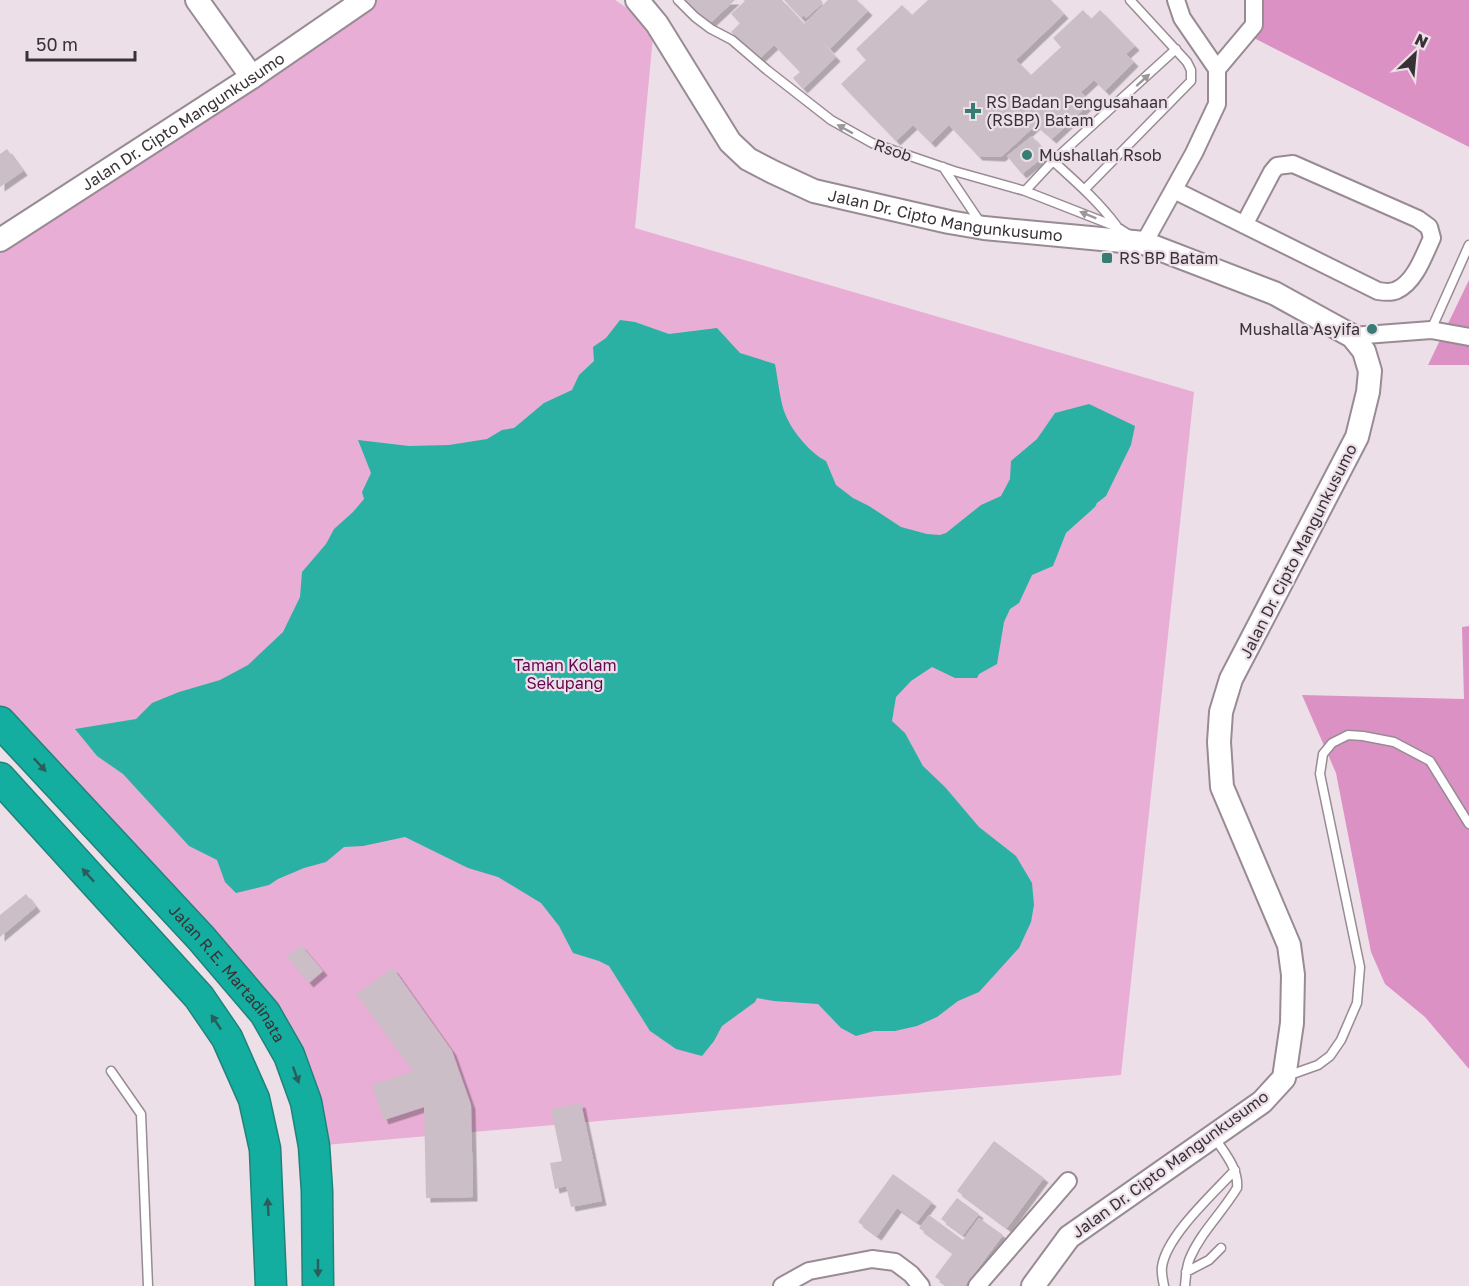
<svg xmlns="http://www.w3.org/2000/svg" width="1469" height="1286" font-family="'Golos Text',sans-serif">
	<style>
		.green { fill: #e8aed5 }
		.forest { fill: #dc91c5 }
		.water { fill: #2bb1a3 }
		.building { fill: #cbbec6; filter: url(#shadow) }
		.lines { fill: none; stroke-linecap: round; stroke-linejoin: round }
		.lane-casing { stroke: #988b94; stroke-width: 11 }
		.street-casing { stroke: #988b94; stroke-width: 20 }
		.secondary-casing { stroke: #988b94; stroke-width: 26 }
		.highway-casing { stroke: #20837a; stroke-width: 33 }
		.lane { stroke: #fff; stroke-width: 8 }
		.street { stroke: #fff; stroke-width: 16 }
		.secondary { stroke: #fff; stroke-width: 22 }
		.highway { stroke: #13ae9f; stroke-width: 30 }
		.oneway { fill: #9c989a }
		.oneway2 { fill: #2b5d5b }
		.poi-dot { fill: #377d74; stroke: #eddfe8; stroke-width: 2 }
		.labels { text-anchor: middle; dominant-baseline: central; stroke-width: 4.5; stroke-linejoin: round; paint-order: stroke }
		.poi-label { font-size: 16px; fill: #383236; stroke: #eddfe8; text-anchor: start }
		.street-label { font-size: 16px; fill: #383236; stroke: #eddfe8 }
		.park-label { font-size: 16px; fill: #62064f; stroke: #eddfe8 }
	</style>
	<defs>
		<filter id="shadow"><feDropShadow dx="4.5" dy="4.5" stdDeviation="0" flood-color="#0004"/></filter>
	</defs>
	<rect width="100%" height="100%" fill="#eddfe8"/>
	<path class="green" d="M356 0H615L654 26 635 228 1194 392 1121 1075 314 1146 289 1055 0 722V238Z"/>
	<path class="forest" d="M1253 0H1469V147L1250 36Z
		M1469 280V365H1428Z
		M1469 626V1069L1425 1017 1385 984 1371 952 1336 773 1302 695 1464 699 1462 627Z"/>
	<path class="water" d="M620 320 635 322 669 334 717 328 740 353 775 364C778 379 780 403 786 416 793 432 810 453 826 461L836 485 853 498 869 506 901 527 927 534 940 535 946 533 981 505 1001 496 1010 479 1011 461 1037 439 1055 413 1089 404 1135 426 1131 445 1106 496 1097 503 1095 507 1066 533 1053 566 1032 575 1019 603 1010 609 1004 622 997 664 979 674 977 678H955L932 667 911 681 896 697 892 721 905 733 923 766 945 787 979 827 1016 856 1032 883 1034 905 1031 922 1019 948 979 992 958 1001 937 1017 917 1026 895 1031H874L856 1036 841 1028 818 1004 774 1001 757 998 755 1002 722 1026 714 1041 702 1056 676 1049 650 1031 609 966 599 961 573 953 559 926 541 903 498 877 468 868 405 837 363 846 344 847 326 862 304 868 278 879 269 885 236 893 225 882 217 860 189 846 123 774 97 756 75 729 136 719 152 703 179 692 220 680 248 665 283 632 300 597 302 572 326 544 334 529 353 512 364 499 362 492 371 473 358 440 409 446 449 445 487 439 502 430 514 428 544 403 572 390 579 375 594 361 593 347 606 338Z"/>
	<path class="building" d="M686 0H735L707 26 684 1Z
		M743 0H782L804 24 828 0H857L868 11 830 49 815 35 836 57 803 89 793 78 800 72 774 45 758 60 731 32 740 23 731 14 745 1Z
		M784 0H821L823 3 806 18 804 15 801 18Z
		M928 0H1051L1064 14 1016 60 1031 75 1061 47 1053 38 1083 10 1091 19 1100 10 1135 46 1126 54 1134 62 1105 91 1094 80 1081 92 1091 102 1052 139 1036 125 1001 157 978 156 949 125 931 143 913 125 896 141 841 84 866 60 856 49 902 5 912 15Z
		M1032 136 1047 154 1022 174 1007 156Z
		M7 149 23 171 0 187V154Z
		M26 894 36 907 0 937V915Z
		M301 945 323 971 309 983 287 957Z
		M393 968 452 1051 471 1105 473 1197 426 1198 424 1107 384 1120 372 1085 413 1071 356 994Z
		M581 1103 602 1201 571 1207 566 1186 555 1189 550 1163 562 1161 551 1109Z
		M994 1141 1044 1178 1007 1228 957 1191Z
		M893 1174 932 1202 917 1222 897 1208 877 1236 858 1222Z
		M957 1198 979 1214 963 1235 941 1219Z
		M929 1215 963 1240 979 1218 1003 1235 965 1286H948L935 1277 953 1253 919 1228Z"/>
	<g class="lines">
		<g class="lane-casing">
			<path id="lane" d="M678 0 695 17 711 29 732 40 767 70 831 120 872 143 954 171 1025 191 1117 227 1131 236
				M1053 161C1076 182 1097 200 1116 225
				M943 167 982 225
				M1085 189 1191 81V70L1187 62 1130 0
				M1025 191 1053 161 1176 49
				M1431 330 1469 245
				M111 1071 141 1114 148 1286
				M1287 1076 1318 1065 1330 1056 1341 1040 1357 1003 1360 967 1320 774 1323 754 1332 743 1348 735 1363 736 1394 742 1430 761 1469 824
				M1186 1272 1209 1260 1221 1248
				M1164 1286C1163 1280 1161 1273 1162 1267 1166 1236 1214 1193 1235 1170
				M1185 1286C1186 1277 1186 1267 1190 1258 1201 1232 1222 1213 1237 1188 1239 1169 1224 1152 1214 1137"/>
		</g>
		<g class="street-casing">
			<path id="street" d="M1217 69 1254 25V0
				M1174 190 1378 291C1384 292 1391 293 1397 290 1415 282 1424 255 1432 238L1429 227 1418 219 1293 164 1277 166 1272 172 1244 225
				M1144 243 1194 153 1217 104V69L1182 18 1176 0
				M1352 336 1431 330 1469 337
				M782 1286 809 1271 872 1259 895 1262 911 1274 921 1286
				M977 1286 1068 1181"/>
		</g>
		<g class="secondary-casing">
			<g id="secondary">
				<path d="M197 0 252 77"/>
				<path id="s1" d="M637 0 657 24 730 142 748 159 773 172 814 191 949 222 984 228 1144 243 1274 293 1352 336 1364 351 1370 371 1368 392 1357 437 1231 679 1221 712 1219 742 1222 787 1289 945 1293 975 1292 1023 1284 1078 1262 1102 1069 1237 1033 1286"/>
				<path id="s2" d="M0 240 252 77 364 0"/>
			</g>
		</g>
		<g class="highway-casing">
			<g id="highway">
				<path id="s3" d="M0 722 201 938 265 1013 289 1055 306 1102 314 1146 317 1191 318 1286"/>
				<path d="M0 778 199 997 227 1038 254 1099 265 1149 271 1286"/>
			</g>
		</g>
		<use href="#lane" class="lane"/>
		<use href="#street" class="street"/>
		<use href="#secondary" class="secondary"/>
		<use href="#highway" class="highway"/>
	</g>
	<defs><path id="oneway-solid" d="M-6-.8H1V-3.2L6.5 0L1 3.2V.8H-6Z" transform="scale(1.5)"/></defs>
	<g class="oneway">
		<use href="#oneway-solid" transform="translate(1143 80) rotate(-42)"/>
		<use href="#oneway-solid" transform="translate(845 129) rotate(-151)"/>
		<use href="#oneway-solid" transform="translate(1088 215) rotate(-158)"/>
	</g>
	<g class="oneway2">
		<use href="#oneway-solid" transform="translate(40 765) rotate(47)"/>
		<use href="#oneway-solid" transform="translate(88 875) rotate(-132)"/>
		<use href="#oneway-solid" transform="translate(216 1022) rotate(-124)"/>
		<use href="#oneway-solid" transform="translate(296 1075) rotate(70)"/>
		<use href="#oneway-solid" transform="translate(268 1207) rotate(-93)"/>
		<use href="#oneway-solid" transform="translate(318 1268) rotate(90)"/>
	</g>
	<g class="poi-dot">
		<path d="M970 102h6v6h6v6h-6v6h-6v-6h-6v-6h6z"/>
		<circle cx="1027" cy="155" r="6"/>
		<rect x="1101" y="252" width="12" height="12" rx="3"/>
		<circle cx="1372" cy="329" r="6"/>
	</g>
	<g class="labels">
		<g class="poi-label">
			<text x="986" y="102">RS Badan Pengusahaan<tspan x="986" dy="18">(RSBP) Batam</tspan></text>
			<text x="1039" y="155">Mushallah Rsob</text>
			<text x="1119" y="258">RS BP Batam</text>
			<text x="1360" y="329" text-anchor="end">Mushalla Asyifa</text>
		</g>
		<g class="street-label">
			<text stroke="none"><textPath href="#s2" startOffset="218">Jalan Dr. Cipto Mangunkusumo</textPath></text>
			<text transform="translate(893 150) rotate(19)">Rsob</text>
			<text stroke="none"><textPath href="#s1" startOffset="402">Jalan Dr. Cipto Mangunkusumo</textPath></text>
			<text transform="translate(1298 551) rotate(-63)">Jalan Dr. Cipto Mangunkusumo</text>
			<text stroke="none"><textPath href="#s3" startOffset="339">Jalan R.E. Martadinata</textPath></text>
			<text transform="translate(1170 1164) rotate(-36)">Jalan Dr. Cipto Mangunkusumo</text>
		</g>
		<g class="park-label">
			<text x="565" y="665">Taman Kolam<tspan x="565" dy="18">Sekupang</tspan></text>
		</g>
	</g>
	<g transform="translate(1415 54) rotate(26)" stroke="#eddfe8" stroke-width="4.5" paint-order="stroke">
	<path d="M0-4.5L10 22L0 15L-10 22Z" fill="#383236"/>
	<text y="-9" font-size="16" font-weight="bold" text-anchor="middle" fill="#383236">N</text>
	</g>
	<path d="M27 51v9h108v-9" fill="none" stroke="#383236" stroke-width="3"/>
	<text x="36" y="51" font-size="18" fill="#383236" stroke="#eddfe8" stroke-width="4.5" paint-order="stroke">50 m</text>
</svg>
